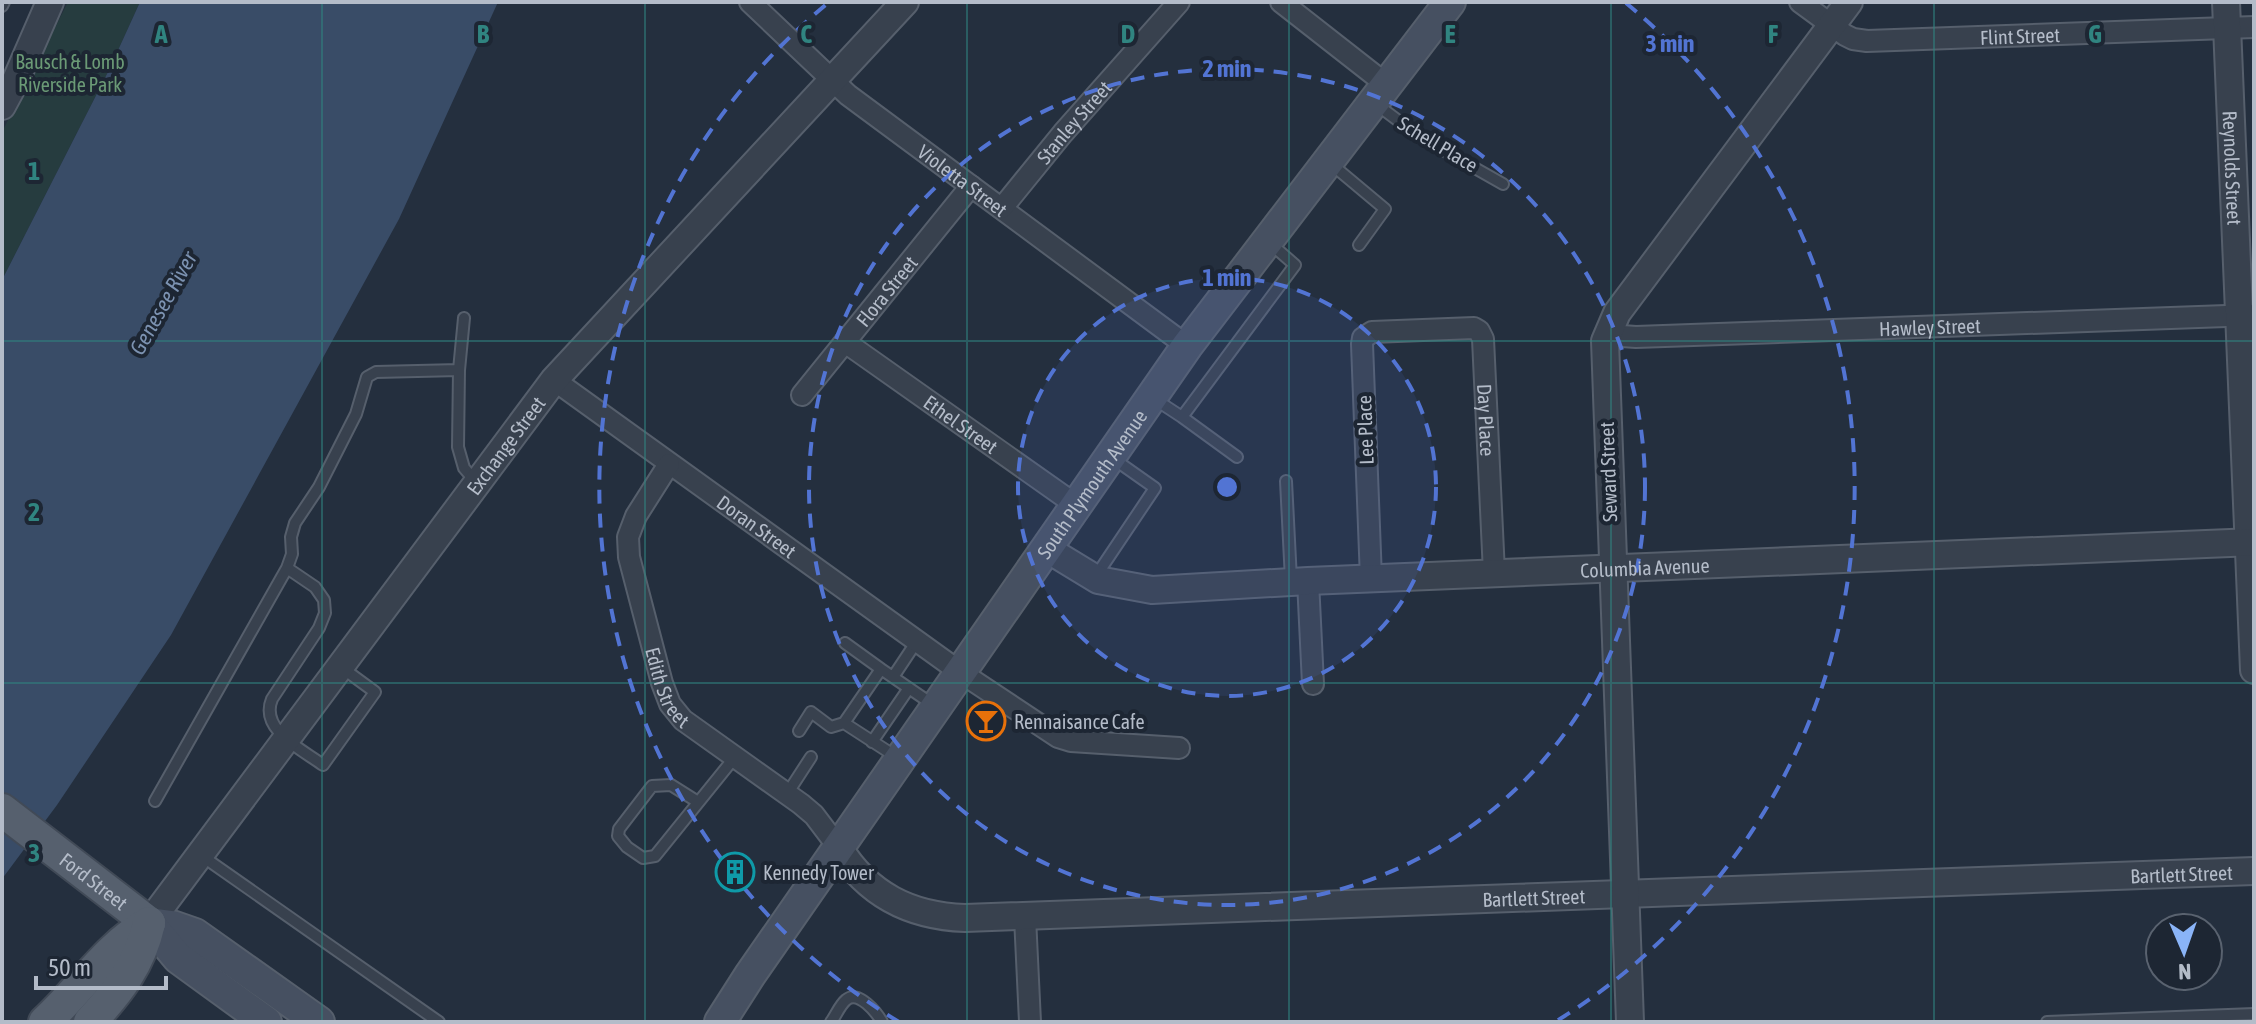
<svg xmlns="http://www.w3.org/2000/svg" width="2256" height="1024" font-family="'Asap Condensed',sans-serif">
	<style>
		.green { fill: #263c3f }
		.water { fill: #394c67 }
		.lines { fill: none; stroke-linecap: round; stroke-linejoin: round }
		.service-casing { stroke: #565f6c; stroke-width: 14 }
		.minor-casing { stroke: #565f6c; stroke-width: 24 }
		.tertiary-casing { stroke: #565f6c; stroke-width: 30 }
		.secondary-casing { stroke: #565f6c; stroke-width: 34 }
		.primary-casing { stroke: #414a57; stroke-width: 36 }
		.service { stroke: #38414e; stroke-width: 10 }
		.minor { stroke: #38414e; stroke-width: 20 }
		.tertiary { stroke: #38414e; stroke-width: 26 }
		.secondary { stroke: #465061; stroke-width: 30 }
		.primary { stroke: #56606e; stroke-width: 32 }
		.grid { fill: none; stroke: #308480; stroke-width: 2; stroke-opacity: 0.55 }
		.ring { fill: none; stroke: #5274d3; stroke-width: 4; stroke-dasharray: 14 10 }
		.labels { text-anchor: middle; dominant-baseline: central; stroke-width: 8; stroke-linejoin: round; paint-order: stroke }
		.street-label { font-size: 20px; fill: #b4bcc9; stroke: #1d2633 }
		.park-label { font-size: 20px; fill: #6b9a76; stroke: #1d2633 }
		.poi-label { font-size: 20px; fill: #b4bcc9; stroke: #1d2633; text-anchor: start }
		.water-label { font-size: 22px; font-style: italic; fill: #7c92b1; stroke: #1d2633 }
		.grid-label { font-size: 26px; text-anchor: middle; font-weight: bold; fill: #308480; stroke: #1d2633; stroke-width: 8; stroke-linejoin: round; paint-order: stroke }
		.centre { fill: #5274d3; stroke: #1d2633; stroke-width: 4 }
		.ring-label { font-size: 24px; text-anchor: middle; font-weight: bold; fill: #5274d3; stroke: #1d2633; stroke-width: 8; stroke-linejoin: round; paint-order: stroke }
	</style>
	<rect width="100%" height="100%" fill="#242f3e"/>
	<path class="green" d="M68 2H140L109 70 2 280V132Z"/>
	<path class="water" d="M140 2H498L399 219 171 635 57 805 2 879V280L109 70Z"/>
	<g class="lines">
		<g class="service-casing">
			<path id="service" d="M2 6 4 2
				M1376 104 1420 137 1503 184
				M1330 163 1385 209 1359 245
				M464 318 459 370 458 447 464 468 476 482
				M1153 398 1182 417 1295 265 1271 244
				M1182 417 1237 457
				M1286 481 1291 580
				M287 568 315 587 324 600 325 613 319 628 272 699C259 730 303 750 323 765L375 692 341 667
				M1096 576 1155 488 1111 457
				M845 643 881 669
				M893 677 917 641
				M799 731 811 712 831 727 844 723
				M872 742 909 688
				M898 758 844 723 881 669 935 706
				M787 794 811 757
				M155 801 287 568 292 554 291 537 295 523 319 487 356 414 367 377 376 372 459 370
				M698 802 671 785 652 786 619 829 618 836 627 847 643 858 655 856 735 757
				M202 856 439 1022
				M831 1022C836 1015 840 1005 846 1000 858 989 877 1013 882 1022
				M2047 1022 2254 1014"/>
		</g>
		<g class="minor-casing">
			<g id="minor">
				<path id="s1" d="M750 2 848 95 1187 346"/>
				<path d="M1281 2 1387 85"/>
				<path id="s2" d="M1800 2 1845 35 1853 39 1867 41 2254 27"/>
				<path id="s3" d="M1002 208 1063 133 1179 2"/>
				<path id="s4" d="M1607 331 1622 336 1636 337 2254 315"/>
				<path id="s5" d="M845 342 1076 505"/>
				<path id="s6" d="M554 380 960 672 1058 737 1071 741 1179 748"/>
				<path id="s7" d="M802 395 971 186"/>
				<path id="s8" d="M669 464 636 516 628 537 629 557 662 683 670 704 683 720 801 804 814 815 839 848"/>
				<path id="s9" d="M1371 579 1362 344 1363 338 1372 332 1474 328 1479 331 1483 339 1494 573"/>
				<path d="M1308 581 1313 684"/>
				<path d="M1025 917 1030 1022"/>
			</g>
		</g>
		<g class="tertiary-casing">
			<g id="tertiary">
				<path id="s10" d="M2226 2 2254 670"/>
				<path d="M2 106 16 80 50 2"/>
				<path id="s11" d="M1047 549 1098 580 1152 590 1308 581 2254 542"/>
				<path id="s12" d="M839 848C868 895 910 916 965 918L2254 871"/>
				<path id="s13" d="M149 923 554 380 905 2"/>
				<path d="M1630 1022 1605 341 1617 313 1849 2"/>
			</g>
		</g>
		<g class="secondary-casing">
			<g id="secondary">
				<path d="M149 923 172 926 195 934 319 1022"/>
				<path d="M149 923 178 958 266 1022"/>
				<path id="s14" d="M720 1022 750 975 1187 346 1450 2"/>
			</g>
		</g>
		<g class="primary-casing">
			<g id="primary">
				<path id="s15" d="M2 810 149 923"/>
				<path d="M45 1022C81 989 107 947 149 923"/>
				<path d="M90 1022C118 992 140 964 149 923"/>
			</g>
		</g>
		<use href="#service" class="service"/>
		<use href="#minor" class="minor"/>
		<use href="#tertiary" class="tertiary"/>
		<use href="#secondary" class="secondary"/>
		<use href="#primary" class="primary"/>
	</g>
	<path class="grid" d="M322 2V1022M645 2V1022M967 2V1022M1289 2V1022M1611 2V1022M1934 2V1022M2 341H2254M2 683H2254"/>
	<circle cx="1227" cy="487" r="209" fill="#5274d3" fill-opacity=".12"/>
	<g class="ring">
		<circle cx="1227" cy="487" r="209"/>
		<circle cx="1227" cy="487" r="418"/>
		<path d="M899 1022A627 627 0 0 1 828 3M1626 3A627 627 0 0 1 1555 1022"/>
	</g>
	<defs>
		<g id="bar-ring" transform="scale(2)"><circle r="9.5" fill="#1d2633" stroke="#e8710a" stroke-width="1.5"/><path d="M-6-5H6L.8 .8V4.5H3.5V6h-7V4.5H-.8V.8Z" fill="#e8710a"/></g>
		<g id="building-ring" transform="scale(2)"><circle r="9.5" fill="#1d2633" stroke="#0f9aa8" stroke-width="1.5"/><path d="M-4-6H4V6H1V3H-1V6H-4ZM-2.5-4.3h1.7v1.8h-1.7ZM.8-4.3h1.7v1.8H.8ZM-2.5-1h1.7V.8h-1.7ZM.8-1h1.7V.8H.8Z" fill="#0f9aa8"/></g>
	</defs>
	<g fill-rule="evenodd">
		<use href="#bar-ring" x="986" y="721"/>
		<use href="#building-ring" x="735" y="872"/>
	</g>
	<g class="labels">
		<g class="street-label">
			<text stroke="none"><textPath href="#s2" startOffset="232">Flint Street</textPath></text>
			<text stroke="none"><textPath href="#s3" startOffset="112">Stanley Street</textPath></text>
			<text transform="translate(1438 144) rotate(31)">Schell Place</text>
			<text stroke="none"><textPath href="#s10" startOffset="166">Reynolds Street</textPath></text>
			<text stroke="none"><textPath href="#s1" startOffset="278">Violetta Street</textPath></text>
			<text stroke="none"><textPath href="#s7" startOffset="134">Flora Street</textPath></text>
			<text stroke="none"><textPath href="#s4" startOffset="324">Hawley Street</textPath></text>
			<text stroke="none"><textPath href="#s9" startOffset="450">Day Place</textPath></text>
			<text stroke="none"><textPath href="#s5" startOffset="142">Ethel Street</textPath></text>
			<text transform="translate(1365 430) rotate(-92)">Lee Place</text>
			<text stroke="none"><textPath href="#s13" startOffset="596">Exchange Street</textPath></text>
			<text transform="translate(1608 472) rotate(-92)">Seward Street</text>
			<text stroke="none"><textPath href="#s14" startOffset="654">South Plymouth Avenue</textPath></text>
			<text stroke="none"><textPath href="#s6" startOffset="250">Doran Street</textPath></text>
			<text stroke="none"><textPath href="#s11" startOffset="608">Columbia Avenue</textPath></text>
			<text stroke="none"><textPath href="#s8" startOffset="240">Edith Street</textPath></text>
			<text stroke="none"><textPath href="#s12" startOffset="1368">Bartlett Street</textPath></text>
			<text stroke="none"><textPath href="#s15" startOffset="116">Ford Street</textPath></text>
			<text stroke="none"><textPath href="#s12" startOffset="720">Bartlett Street</textPath></text>
		</g>
		<g class="park-label">
			<text x="70" y="61">Bausch &amp; Lomb<tspan x="70" dy="23">Riverside Park</tspan></text>
		</g>
		<g class="poi-label">
			<text x="1014" y="721">Rennaisance Cafe</text>
			<text x="763" y="872">Kennedy Tower</text>
		</g>
		<g class="water-label">
			<text transform="translate(163 303) rotate(-61)">Genesee River</text>
		</g>
	</g>
	<g class="grid-label">
		<text x="161" y="43">A</text>
		<text x="483" y="43">B</text>
		<text x="806" y="43">C</text>
		<text x="1128" y="43">D</text>
		<text x="1450" y="43">E</text>
		<text x="1773" y="43">F</text>
		<text x="2095" y="43">G</text>
		<text x="34" y="180">1</text>
		<text x="34" y="521">2</text>
		<text x="34" y="862">3</text>
	</g>
	<circle cx="1227" cy="487" r="12" class="centre"/>
	<g class="ring-label">
		<text x="1670" y="52">3 min</text>
		<text x="1227" y="77">2 min</text>
		<text x="1227" y="286">1 min</text>
	</g>
	<rect width="2256" height="1024" fill="none" stroke="#b4bcc9" stroke-width="8"/>
	<g transform="translate(2184 952) rotate(178)"><circle r="38" fill="#1d2633" stroke="#59626f" stroke-width="2"/>
	<path d="M0-6L14 30L0 20L-14 30Z" fill="#8ab4f8"/>
	<text y="-12" font-size="22" font-weight="bold" text-anchor="middle" fill="#b4bcc9">N</text>
	</g>
	<path d="M36 976v12h130v-12" fill="none" stroke="#b4bcc9" stroke-width="4"/>
	<text x="48" y="976" font-size="24" fill="#b4bcc9" stroke="#1d2633" stroke-width="6" paint-order="stroke">50 m</text>
</svg>
